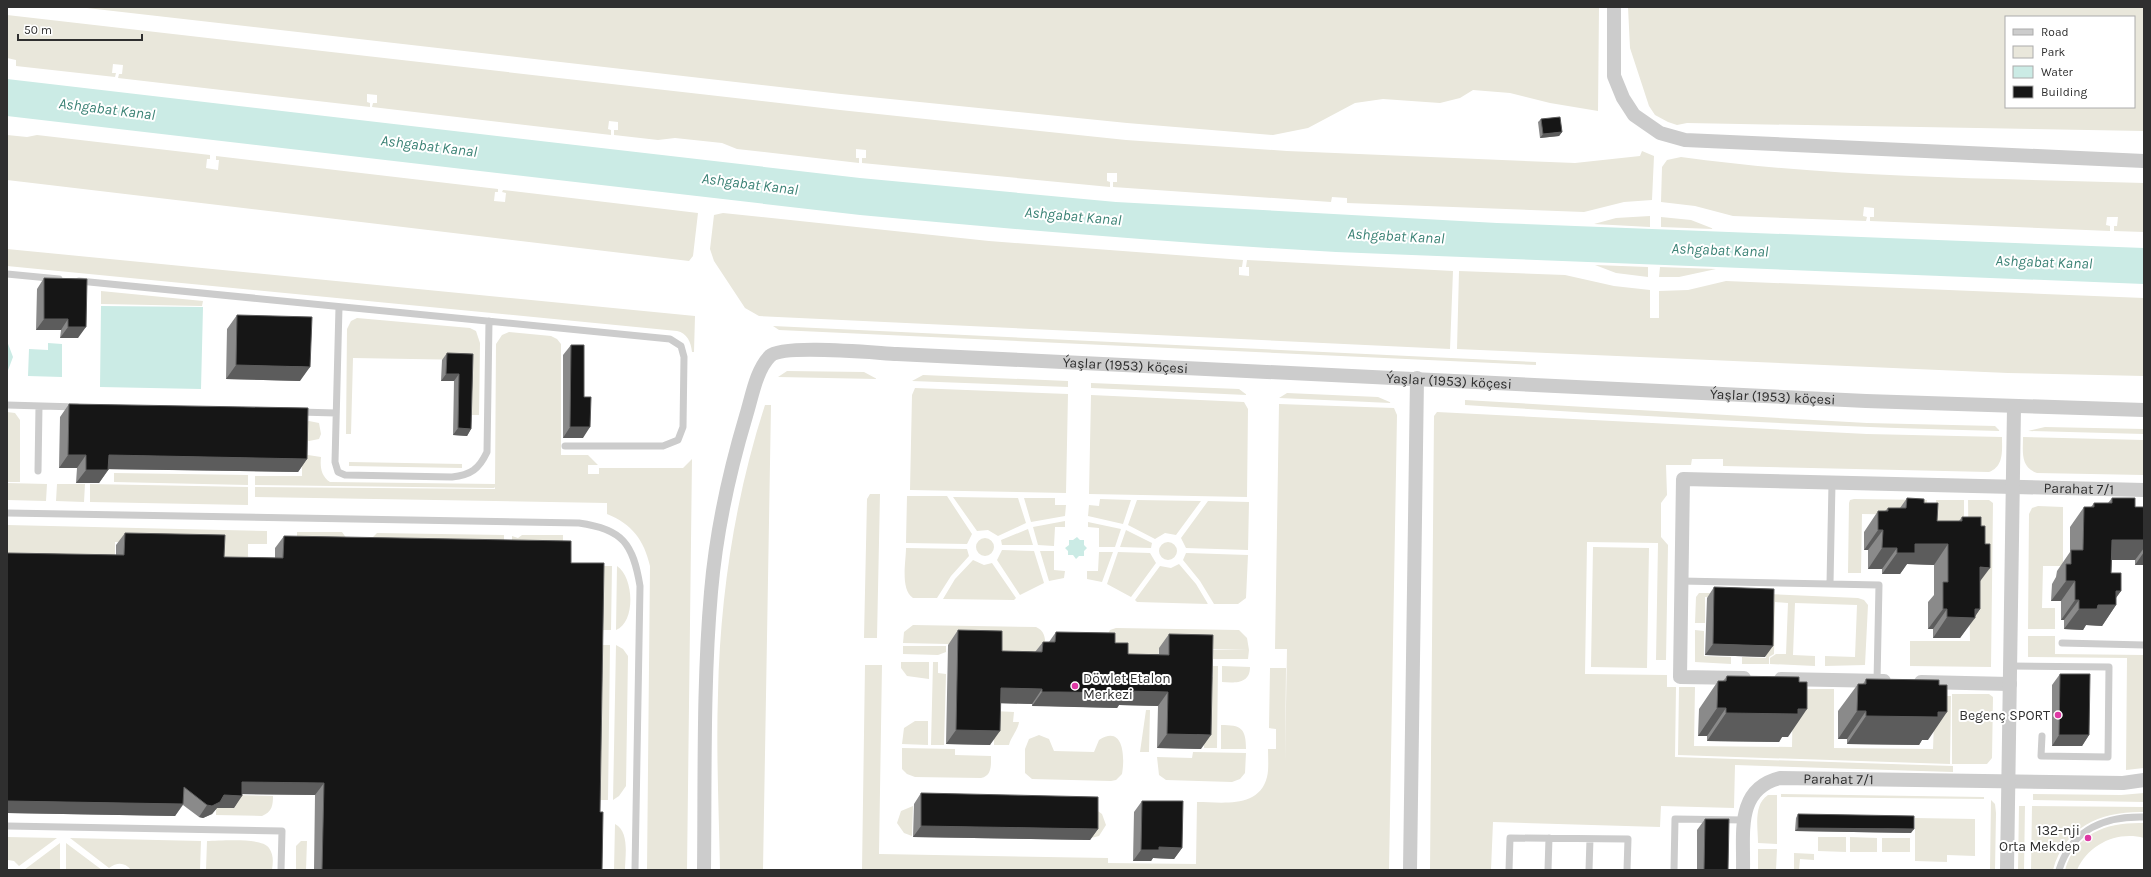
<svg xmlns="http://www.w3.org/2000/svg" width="2151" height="877" font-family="Karla,sans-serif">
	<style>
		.green { fill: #e9e7db; fill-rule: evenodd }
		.water { fill: #cbebe5 }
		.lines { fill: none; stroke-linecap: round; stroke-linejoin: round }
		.lane { stroke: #ccc; stroke-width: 7 }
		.street { stroke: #ccc; stroke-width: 14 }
		.wall { fill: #8a8a8a }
		.shaded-wall { fill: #5c5c5c }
		.building { fill: #161616; stroke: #5c5c5c }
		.poi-dot { fill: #de39a4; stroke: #fff; stroke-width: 1.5 }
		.labels { text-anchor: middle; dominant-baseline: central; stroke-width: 4; stroke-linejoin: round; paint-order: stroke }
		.street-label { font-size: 14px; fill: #2f2f2f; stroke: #fff }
		.poi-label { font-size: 14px; fill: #2f2f2f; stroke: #fff; text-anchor: end }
		.water-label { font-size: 15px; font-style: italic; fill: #3b8275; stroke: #fff }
	</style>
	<rect width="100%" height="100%" fill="#fff"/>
	<path class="green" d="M78 7H1599L1598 111 1550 103 1510 93 1473 90 1460 98 1440 103 1383 99 1355 103 1308 128 1273 135 1127 123 841 94Z
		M1628 7H2144V131L1687 123 1677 125 1668 122 1655 115 1649 106 1630 48ZM2006 17H2134V107H2006Z
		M7 15 840 110 1126 140 1287 151 1575 163 1640 156 1642 151 1654 156 1652 200 1624 202 1584 212 1347 203V198L1332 197 1331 202 1113 187V182H1117V173H1107V181L1110 182V187L862 163V158H866V150L856 149V158H859V163L737 149 722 143 675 138 658 140 614 135V130H618V122L609 121 608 129 611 130V135L372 107 373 103H377V95L367 94V102L370 103V107L118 78 119 74H122L123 65 113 64 112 73H116L115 77 16 66V60L7 58Z
		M7 135 27 137 37 135 210 155V159H207L206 168 218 170 219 160H216V156L498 189V192H495L494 201 505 202 506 193 502 192 503 190 698 213 693 256 689 261 7 180Z
		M1681 157C1834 178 1989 178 2144 183V232L2114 231V226H2117L2118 217H2107L2106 225 2110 226V231L1870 221V217H1874V208L1864 207 1863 216 1867 217 1866 221 1733 216 1695 206 1661 202 1662 167 1667 160Z
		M723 213 989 241 1243 260 1242 267H1239V275L1249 276V267H1246L1247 260 1453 271 1450 349 759 316 745 308 714 261 710 249 714 215Z
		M1650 216V227L1594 224 1616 218Z
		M1661 217 1691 220 1714 229 1661 227Z
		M7 249 695 316 694 352H692C691 342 687 333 677 331L7 266Z
		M1595 265 1648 267V277L1616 273Z
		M1660 267 1716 269 1679 277H1659Z
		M1459 271 1565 275 1614 286 1650 290V318H1659V291L1688 290 1726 281 2144 298V376L2008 373 1457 349Z
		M101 291 203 301 202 306 101 304Z
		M357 318 470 328 476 331 480 343 479 415H470L471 360 353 358 351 434H346L347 329 351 321Z
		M773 326 1536 362V365L779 330Z
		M509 332 551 336 557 339 561 344V455H588L598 465H588V474H599V468H683L692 459 687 870H647L650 566C644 540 632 524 607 514V503L255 497V487L495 489V487L494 488 255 485V476H302V457L308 455 321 457C320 467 321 476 330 482L495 484 496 344 502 335Z
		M787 371 864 372 877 379 778 377Z
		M923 375 1068 381V387L912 381Z
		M1091 383 1239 389 1247 395 1091 388Z
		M915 388 1068 394 1066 493 910 490 912 395Z
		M1287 393 1378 397 1392 403 1279 398Z
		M1091 395 1244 402 1248 409 1247 497 1089 494Z
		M1465 400 1867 423 1995 426 2000 431C1821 427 1643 416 1465 405Z
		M1279 404 1394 408 1397 415 1389 870H862L865 665H882L879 854 1108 858V863L1196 864 1197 802C1221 802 1259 809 1267 777 1269 769 1268 758 1268 749H1276V729L1269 728 1270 668H1286L1285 763 1287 649H1275Z
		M765 405H771L763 870H720C719 812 716 753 718 694 720 597 735 497 765 405Z
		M7 412 15 413 20 420V482H7Z
		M1437 412 1867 434 2002 437C2002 451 2004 466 1989 472L1723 466V459H1692L1691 465H1666L1667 495 1661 503V537L1668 545 1666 660H1656L1658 543 1587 542 1585 674 1667 675V687H1676L1675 757 1953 766V772L1735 765 1734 808 1661 806 1660 827 1493 822 1491 870H1430L1434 416Z
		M309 421 319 423 321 434 319 439 309 441 303 439 304 423Z
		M2045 427 2144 429V434L2028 431Z
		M2023 437 2144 440V475L2037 473C2020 467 2023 452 2023 437Z
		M349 462 462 464V468L349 466Z
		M114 473 248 475V485L114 482Z
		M7 483 47 484 46 501 7 500Z
		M57 484H85L84 502 56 501Z
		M90 484 248 487V505L90 502Z
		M870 494H880L877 638H864L867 499Z
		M907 496H947L972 534 967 544 906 543Z
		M953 497 1018 498 1026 523 998 536 988 530 977 531Z
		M1024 498H1055V505H1066L1065 516 1031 522Z
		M1100 499 1131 500 1123 524 1088 516 1089 505 1099 506Z
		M1854 499 1927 500 1926 515 1862 514 1861 573H1848L1849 503 1850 500Z
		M1137 500 1201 501 1176 535 1165 533 1155 539 1128 525Z
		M1936 500H1964V531L1935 523Z
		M1968 500H1989L1993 503 1991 667 1910 666V641H1970Z
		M1208 501 1249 502 1248 550 1186 548 1181 538Z
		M2038 506 2063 507V566H2043L2042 608H2055V629H2028L2029 514 2032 508Z
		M1065 521V527H1055L1054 546 1038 545 1033 527Z
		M1088 522 1121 529 1115 547H1099V528L1088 527Z
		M7 525 267 531V544H248V567L218 566V544L115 542V566L7 564Z
		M1028 529 1033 545H1002L1001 540Z
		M1126 530 1152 543 1151 548 1120 547Z
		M297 532H342L347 539 297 547Z
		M377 533 504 535V551L372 538Z
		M512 536 518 538 522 535H563V552L512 551Z
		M976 547a9 9 0 1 1 18 0a9 9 0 1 1-18 0Z
		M1159 551a9 9 0 1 1 18 0a9 9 0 1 1-18 0Z
		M1593 547 1649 548 1647 668 1591 667Z
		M906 548 967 549 969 556 951 576 937 598H913C900 589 906 562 906 548Z
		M1002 550 1034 551 1044 583 1020 595 997 560Z
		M1040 551H1054V570L1065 571 1064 578 1049 581Z
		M1099 552H1113L1102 582 1087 579V571H1098Z
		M1118 552 1150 553 1156 563 1131 597 1107 584Z
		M1186 553 1248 555 1246 598 1238 604H1214L1200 581 1183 560Z
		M973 560 984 565 992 563 1016 598 1014 600 943 599 955 579Z
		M1179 564 1196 584 1208 604 1137 602 1135 600 1160 566 1171 568Z
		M601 566H612L611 630H599Z
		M617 566C634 577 636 622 616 630Z
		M1699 593H1736V598L1705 597V623H1695L1696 597Z
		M1768 594 1858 598 1864 600 1868 605 1865 665 1825 666V656L1855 657 1857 605 1795 603 1793 655 1815 656V666L1770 664V658L1776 654H1786L1788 603 1775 602 1774 654 1769 657V664H1742V657L1766 658Z
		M913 625 1036 627C1048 632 1045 645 1045 656L992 666V645L903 643 904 632Z
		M1116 628 1239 630 1247 638 1249 650 1159 648 1158 668 1118 667 1106 637 1110 630Z
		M1695 630 1704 631V656L1731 657V664L1695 662Z
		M2028 636H2055V654L2144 655V768L2126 770 2127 658 2028 657Z
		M599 645H610L608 800H597Z
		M616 645 623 649 628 656 626 786 619 796 613 800Z
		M903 646H946V652L938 655 903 654Z
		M1206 650H1249L1248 659H1213L1210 658Z
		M901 662H929V679L907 676 901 668Z
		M933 662H938V673L946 674 944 745H931Z
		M1213 666H1218L1217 748H1204L1205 677H1213Z
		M1222 666 1250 667C1250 684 1235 683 1222 682Z
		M1679 687H1695L1694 746 1792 747 1793 689H1834V748L1933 749 1935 696H1951L1950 764 1678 755Z
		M1952 694H1989L1993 697 1992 758 1987 764H1952Z
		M1146 710H1150L1149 752H1140Z
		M994 711 1014 712 1013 722H1019C1018 730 1011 737 1009 745H994Z
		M915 721H928V745L902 744 904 728Z
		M1221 725C1241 725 1246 728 1246 749H1221Z
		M1039 735 1049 739 1054 751 1094 752 1099 740C1124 724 1125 758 1122 774L1116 780 1111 781 1032 779 1025 773V749L1029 739Z
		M902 748 955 749V755L991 756C991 765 992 776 981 778L915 777 907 774 902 769Z
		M1193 752 1246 753 1245 773 1240 779 1232 782 1166 780 1159 775 1157 757 1192 758Z
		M2144 793V802L2033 800V794L2121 795Z
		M1781 794 1984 797V799L1781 797Z
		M235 795 273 796C273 805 272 812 262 816L216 815V808H235Z
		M1768 795H1777V844L1758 843C1758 827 1753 805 1768 795Z
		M1991 800 1995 804 1996 813 1995 870H1990Z
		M913 806 912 836 904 833 897 823 901 811Z
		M2019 806H2025L2024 870H2018Z
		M2032 806 2144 807V812C2102 811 2065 826 2053 870H2031Z
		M1095 809 1102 814 1106 825 1099 836 1091 838Z
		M1915 818 1975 819V856L1947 855V862L1915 861Z
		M2144 823V838C2117 831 2089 844 2077 870H2065C2076 832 2108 822 2144 823Z
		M615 824C630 832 625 856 625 870H614Z
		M7 837 57 838 19 866 14 861 8 860Z
		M1818 837H1846V852L1818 851Z
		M1850 837 1877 838V852H1850Z
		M70 838 201 841 200 870H131C125 862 117 862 109 868Z
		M1882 838H1910V852H1882Z
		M207 841C220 841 262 837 269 848 274 855 273 863 272 870H206Z
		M301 841H307L306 870H296V846Z
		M60 843V870H24Z
		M66 843 102 870H66Z
		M1758 849H1777L1776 870H1758Z
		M1794 853 1814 854V860L1800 859 1799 870H1794Z"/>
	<path class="water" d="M7 79 860 178 1116 202 1497 223 2144 248V284L1336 252C1177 243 1019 230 860 215L7 116Z
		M101 306 203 307 201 389 100 387Z
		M7 341 13 357 7 373Z
		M48 343 62 344V377L28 376 29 349 48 350Z
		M1077 537 1080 540H1084V545L1087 548 1084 551V556H1079L1076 559 1073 555H1068V551L1065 548 1069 545V540H1073Z"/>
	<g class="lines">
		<path class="lane" d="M7 274 59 279
			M79 281 670 339 681 346 684 357 683 427 678 440 663 446H565
			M339 307 335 462 338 472 345 475 452 477C471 475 479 469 487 452L489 321
			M7 405 77 407
			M299 412 336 413
			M38 471 39 406
			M7 513 579 523C623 529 633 544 640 586L635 870
			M1681 581 1830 584 1832 483
			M1830 584 1879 585 1877 681
			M2062 643 2144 645
			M2010 666 2109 667 2108 757 2041 756 2042 736
			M7 826 282 831 281 870
			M1509 870 1510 838 1628 839 1627 870
			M1548 870 1549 838
			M1589 870 1590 839
			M1674 870 1675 819 1744 820
			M2059 870C2072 829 2104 816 2144 817"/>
		<g class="street">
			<path d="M1614 7V76L1623 98 1634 115 1660 133 1685 140 2144 161"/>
			<path id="s1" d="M1744 678 1680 677 1683 479 2144 490"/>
			<path d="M1781 679 1884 681"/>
			<path d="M1921 682 2010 684"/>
			<path id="s2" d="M704 870C705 778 703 684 711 592 716 533 729 473 746 416 752 397 756 370 770 356 783 344 875 353 897 354L1866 401 2144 410"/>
			<path d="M1410 870 1417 378"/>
			<path id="s3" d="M1743 870C1744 834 1735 789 1780 778L2123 783 2144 780"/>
			<path d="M2007 870 2014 407"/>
		</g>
	</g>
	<path class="wall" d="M1541 119 1562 132 1559 136 1540 138 1538 122Z
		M44 278 87 279 78 338H60L61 330H36L37 289Z
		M237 315 300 381 226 379 227 329Z
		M571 345 583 438H563V355Z
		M447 353 473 354 471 429 467 436 453 435 454 381H441L442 360Z
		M69 404 307 459 298 472 109 469 99 483H76L77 468H59L60 417Z
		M1907 498 1924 503 1937 521H1959L1962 517 1980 581V609L1960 638H1933V629H1928V602L1934 595V565L1907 564 1900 574H1882V569H1868V550H1864V532L1878 511H1885L1888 508H1900Z
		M2112 498 2135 507H2144V565H2135V560H2112L2111 573 2121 591 2116 597V605L2102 626 2086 625 2083 630 2064 629V620H2061V601H2051L2052 584 2056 577 2057 571 2070 552V527L2084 507H2091L2094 503H2108Z
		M125 533 224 557 275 558V548L284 536 571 563 600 812 602 870H314L315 795 242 794 234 808H217L212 814 203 818 199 817 183 805 175 816 7 813V553L116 555V545Z
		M1714 587 1765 657 1705 655 1707 598Z
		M958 630 1002 651 1035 652 1043 642H1049L1056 632 1115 643 1128 654H1159V648L1169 634 1201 749 1157 748 1158 706 1119 705 1117 708 1049 706H1032V704L1001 703 990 745 946 744 948 645Z
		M2060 674 2089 735 2082 746H2052V685Z
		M1727 676 1788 737H1782L1779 742 1707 741V736H1698L1699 709 1718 681H1723Z
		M1866 679 1928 740H1922L1919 745 1847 744V739H1838V711L1858 684H1863Z
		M921 793 1098 829 1090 840 913 837 914 804Z
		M1142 801 1182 848 1174 859 1153 858 1151 861H1133L1134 812Z
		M1798 814 1911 833 1795 831 1796 818Z
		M1705 819 1728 870H1697V830Z"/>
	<path class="shaded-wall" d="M1562 132 1559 136 1540 138 1543 134Z
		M44 319H68L61 330H36Z
		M68 327H86L78 338H60Z
		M236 365 310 367 300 381 226 379Z
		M446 374H459L454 381H441Z
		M570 427H590L583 438H563Z
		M458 428 471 429 467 436 453 435Z
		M68 455H86L77 468H59Z
		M109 455 307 459 298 472 99 469Z
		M86 470H108L99 483H76Z
		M1878 530H1883L1868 550H1864Z
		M2112 540H2144V548L2135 560H2098Z
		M1915 544H1948L1934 565 1907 564 1900 574H1882L1897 553Z
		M1882 548H1897L1882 569H1868Z
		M2144 552V565H2135Z
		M1980 567 1990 568 1975 588Z
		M2066 581H2075L2061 601H2051Z
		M2116 591H2121L2111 605H2116L2102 626 2086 625 2083 630 2064 629 2079 609 2098 605Z
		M2075 600H2079L2064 620H2061Z
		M1943 609H1947L1933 629H1928Z
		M1975 609H1980L1974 618H1975L1960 638H1933L1947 617Z
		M1713 644 1773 646 1765 657 1705 655Z
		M1001 688 1042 689 1032 704 991 703Z
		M1127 691 1168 692 1158 706 1119 705 1117 708 1032 706 1042 692Z
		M1717 708H1726L1707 736H1698Z
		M1798 709H1807L1788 737H1782L1779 742 1707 741 1726 713Z
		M1857 711H1866L1847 739H1838Z
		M1938 712H1947L1928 740H1922L1919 745 1847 744 1866 716Z
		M956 730 1000 731 990 745 946 744Z
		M1167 734 1211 735 1201 749 1157 748Z
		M2059 735H2089L2082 746H2052Z
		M242 782 324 783 315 795 234 794Z
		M224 795 242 796 234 808H217L212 814 203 818 199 817 207 805Z
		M7 801 183 804 175 816 7 813Z
		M921 826 1098 829 1090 840 913 837Z
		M1798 828 1914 829 1911 833 1795 831Z
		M1159 847 1182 848 1174 859 1153 858 1151 861H1133L1141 850Z"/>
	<path class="building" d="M1560 117 1562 132 1543 134 1541 119Z
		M44 278 87 279 86 327H68V319H44Z
		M237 315 312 317 310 367 236 365Z
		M571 345H584V397H591L590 427H570Z
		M447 353 473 354 471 429 458 428 459 374H446Z
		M69 404 308 408 307 459 109 455 108 470H86V455H68Z
		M1907 498 1924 499V503H1938L1937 521H1962V517H1981V526H1985V544H1990V568L1980 567V609H1975V618L1947 617V609H1943V582H1948V544H1915V553H1897V548H1882L1883 530H1878V511H1888V508H1906Z
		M2112 498H2135V507H2144V540H2112L2111 573H2121V591H2116V605H2098L2097 609H2079V600H2075V581H2066V564H2071V550H2083L2084 507H2094V503H2112Z
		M125 533 225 535 224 557 283 558 284 536 571 541V563H604L600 812H603L602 870H322L324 783 242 782V796L224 795 220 802 212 806 207 805 184 787 183 804 7 801V553L124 555Z
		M1714 587 1774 589 1773 646 1713 644Z
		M958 630 1002 631V651L1042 652 1043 642H1055L1056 632 1115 633V643H1128V654L1169 655V634L1213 635 1211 735 1167 734 1168 692 1127 691V693L1059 692H1042V689L1001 688 1000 731 956 730Z
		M2060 674H2090L2089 735H2059Z
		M1727 676 1799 677V682H1807V709H1798V714L1726 713V708H1717L1718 681H1726Z
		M1866 679 1939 680V685H1947V712H1938V717L1866 716V711H1857L1858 684H1866Z
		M921 793 1098 797V829L921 826Z
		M1142 801H1183L1182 848 1159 847V850H1141Z
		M1798 814 1914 816V829L1798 828Z
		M1705 819H1729L1728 870H1704Z"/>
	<g class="poi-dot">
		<circle cx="1075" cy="686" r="4"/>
		<circle cx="2058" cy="715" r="4"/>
		<circle cx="2088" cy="838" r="4"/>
	</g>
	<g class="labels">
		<g class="street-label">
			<text stroke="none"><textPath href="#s2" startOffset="880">Ýaşlar (1953) köçesi</textPath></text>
			<text stroke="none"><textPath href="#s2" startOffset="1204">Ýaşlar (1953) köçesi</textPath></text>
			<text stroke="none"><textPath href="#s2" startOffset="1528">Ýaşlar (1953) köçesi</textPath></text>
			<text stroke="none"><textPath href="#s1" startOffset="658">Parahat 7/1</textPath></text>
			<text stroke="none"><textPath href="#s3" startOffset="168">Parahat 7/1</textPath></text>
		</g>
		<g class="poi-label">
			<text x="1083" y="678" text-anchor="start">Döwlet Etalon<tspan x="1083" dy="16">Merkezi</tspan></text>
			<text x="2050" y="715">Begenç SPORT</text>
			<text x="2080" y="830">132-nji<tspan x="2080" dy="16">Orta Mekdep</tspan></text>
		</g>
		<g class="water-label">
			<text transform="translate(107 109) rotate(7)">Ashgabat Kanal</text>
			<text transform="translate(429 146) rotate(7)">Ashgabat Kanal</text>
			<text transform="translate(750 184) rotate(7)">Ashgabat Kanal</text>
			<text transform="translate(1073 216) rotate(5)">Ashgabat Kanal</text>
			<text transform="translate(1396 236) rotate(3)">Ashgabat Kanal</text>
			<text transform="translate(1720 250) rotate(2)">Ashgabat Kanal</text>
			<text transform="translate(2044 262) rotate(2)">Ashgabat Kanal</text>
		</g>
	</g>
	<rect width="2151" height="877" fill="none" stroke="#2f2f2f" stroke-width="16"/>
	<rect x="2005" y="16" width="130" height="92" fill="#ffffff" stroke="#acacac"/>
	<rect x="2013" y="29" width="20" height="6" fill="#cccccc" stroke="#acacac"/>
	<text x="2041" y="36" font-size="12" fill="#2f2f2f">Road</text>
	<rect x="2013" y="46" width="20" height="12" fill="#e9e7db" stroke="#acacac"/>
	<text x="2041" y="56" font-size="12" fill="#2f2f2f">Park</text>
	<rect x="2013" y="66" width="20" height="12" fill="#cbebe5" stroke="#acacac"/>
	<text x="2041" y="76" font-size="12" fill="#2f2f2f">Water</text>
	<rect x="2013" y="86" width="20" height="12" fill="#161616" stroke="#acacac"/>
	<text x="2041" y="96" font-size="12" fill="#2f2f2f">Building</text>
	<path d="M18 34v6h124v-6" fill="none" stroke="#2f2f2f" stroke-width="2"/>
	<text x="24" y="34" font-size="12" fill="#2f2f2f" stroke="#ffffff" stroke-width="3" paint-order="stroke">50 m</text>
</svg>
